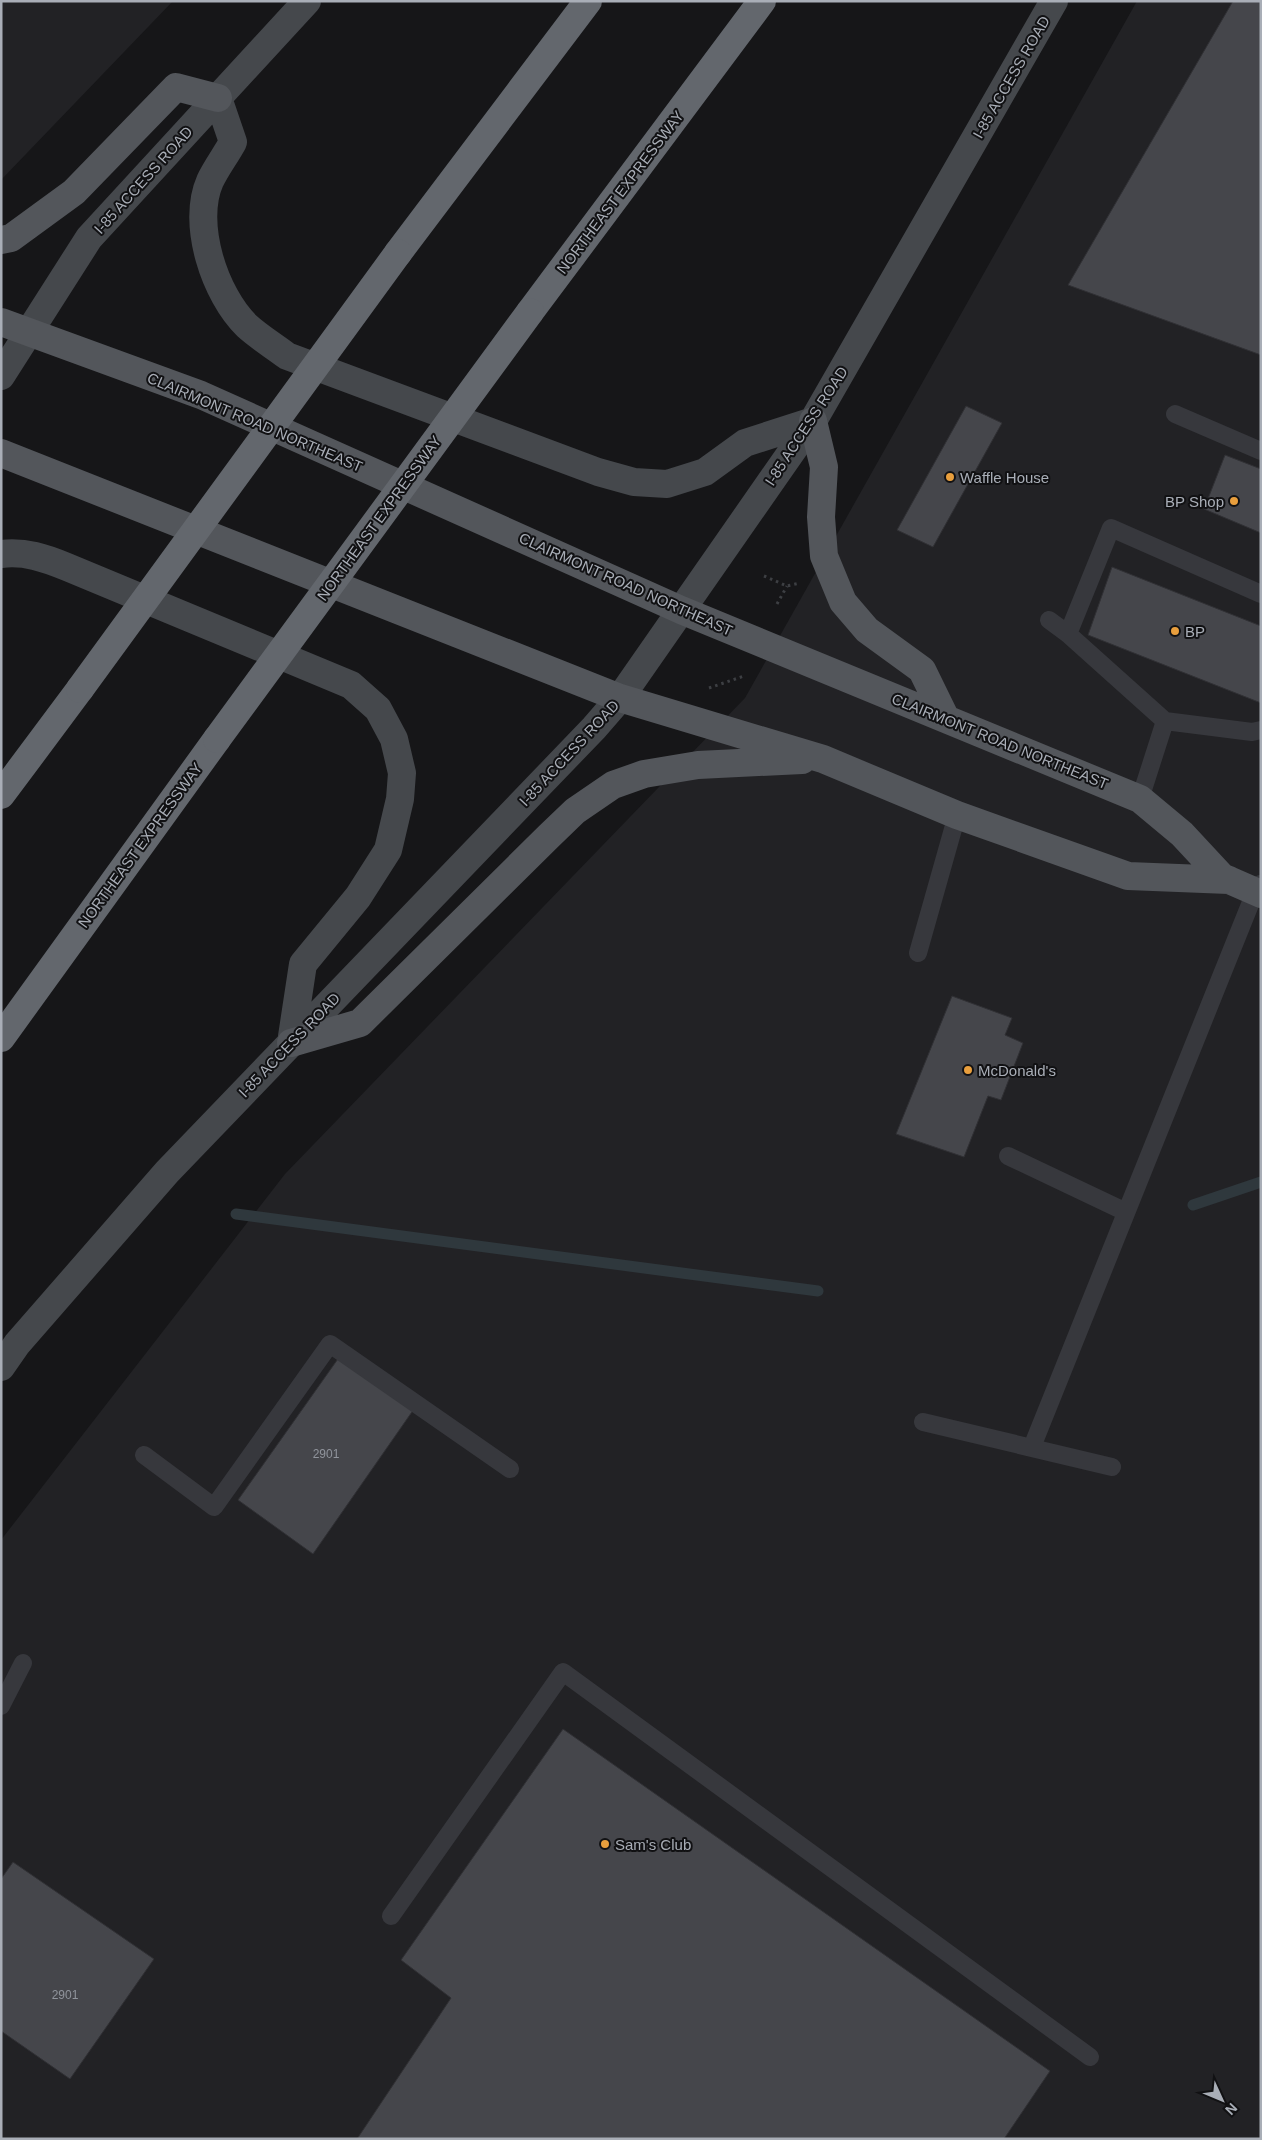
<svg xmlns="http://www.w3.org/2000/svg" width="1262" height="2140" font-family="Helvetica,sans-serif">
	<style>
		.built { fill: #222225 }
		.lines { fill: none; stroke-linecap: round; stroke-linejoin: round }
		.stream { stroke: #2f383d; stroke-width: 11 }
		.building { fill: #45464b; stroke: #303034 }
		.path { stroke: #3d3f43; stroke-width: 3; stroke-dasharray: 2.5 4; stroke-linecap: butt }
		.lane { stroke: #37383d; stroke-width: 18 }
		.secondary { stroke: #45484c; stroke-width: 28 }
		.primary { stroke: #53565b; stroke-width: 28 }
		.highway { stroke: #63676d; stroke-width: 28 }
		.highway-bridge { stroke: #63676d; stroke-width: 28 }
		.poi-dot { fill: #e99f3d; stroke: #111113; stroke-width: 2 }
		.labels { text-anchor: middle; dominant-baseline: central; stroke-width: 4; stroke-linejoin: round; paint-order: stroke }
		.number-label { font-size: 12px; fill: #90949c }
		.street-label { font-size: 15px; fill: #a9aeb7; stroke: #111113 }
		.poi-label { font-size: 15px; fill: #a9aeb7; stroke: #111113; text-anchor: start }
	</style>
	<rect width="100%" height="100%" fill="#161618"/>
	<path class="built" d="M1 1H173L1 180Z
		M1137 1H1261V2139H1V1540L285 1174 745 698Z"/>
	<g class="lines">
		<path class="stream" d="M1193 1205 1261 1182
			M236 1214 818 1291"/>
	</g>
	<path class="building" d="M1233 1H1261V355L1068 285Z
		M966 406 1002 423 933 547 897 530Z
		M1225 455 1261 469V533L1204 509Z
		M1112 567 1261 626V703L1088 635Z
		M952 996 1012 1018 1005 1035 1023 1043 1001 1100 988 1096 964 1157 896 1134Z
		M340 1356 414 1409 313 1554 238 1500Z
		M563 1729 1050 2071 1004 2139H357L451 1998 401 1960Z
		M13 1862 154 1959 70 2079 1 2031V1879Z"/>
	<g class="lines">
		<path class="path" d="M764 576 787 586 800 583
			M777 604 787 586
			M709 688 744 676"/>
		<path class="lane" d="M1175 414 1261 451
			M1049 620 1068 634 1165 721 1140 799
			M1068 634 1111 528 1261 594
			M1165 721 1252 732 1261 730
			M918 953 957 815
			M1008 1156 1126 1212
			M923 1422 1112 1467
			M1032 1447 1255 892 1260 884
			M144 1455 214 1507 330 1344 510 1469
			M1 1706 23 1663
			M391 1916 563 1672 1090 2057"/>
		<path class="secondary" d="M218 98 233 142C226 155 216 168 210 181 191 224 215 295 247 326 259 337 274 346 287 356L598 472 634 482 667 484 705 472 745 443 813 421
			M1 376 89 238 307 1
			M1 554C25 551 45 558 67 567L351 685 378 709 394 739 402 773 400 799 388 850 358 897 303 964 291 1043
			M1 1367 17 1344 167 1172 594 728 620 698 813 421 1054 1"/>
		<path class="primary" d="M1 240 11 238 74 192 176 87 218 98
			M1 322 201 395 681 610 1140 799 1182 834 1222 877 1261 894
			M813 421 824 467 821 517 824 556 843 602 867 630 922 670 945 717
			M1 453 620 698 823 759 957 815 1128 876 1229 880
			M291 1043 360 1023 549 836 575 811 613 785 644 774 698 765 802 760"/>
		<path class="highway" d="M398 253 588 1
			M530 312 762 1
			M1 795 80 689
			M1 1038 217 739"/>
		<path class="highway-bridge" d="M80 689 398 253
			M217 739 530 312"/>
	</g>
	<g class="poi-dot">
		<circle cx="950" cy="477" r="5"/>
		<circle cx="1234" cy="501" r="5"/>
		<circle cx="1175" cy="631" r="5"/>
		<circle cx="968" cy="1070" r="5"/>
		<circle cx="605" cy="1844" r="5"/>
	</g>
	<g class="labels">
		<g class="number-label">
			<text x="326" y="1454">2901</text>
			<text x="65" y="1995">2901</text>
		</g>
		<g class="street-label">
			<text transform="translate(1011 77) rotate(-60)">I-85 ACCESS ROAD</text>
			<text transform="translate(143 180) rotate(-48)">I-85 ACCESS ROAD</text>
			<text transform="translate(620 192) rotate(-53)">NORTHEAST EXPRESSWAY</text>
			<text transform="translate(255 422) rotate(23)">CLAIRMONT ROAD NORTHEAST</text>
			<text transform="translate(806 426) rotate(-57)">I-85 ACCESS ROAD</text>
			<text transform="translate(379 518) rotate(-54)">NORTHEAST EXPRESSWAY</text>
			<text transform="translate(626 584) rotate(24)">CLAIRMONT ROAD NORTHEAST</text>
			<text transform="translate(1000 741) rotate(22)">CLAIRMONT ROAD NORTHEAST</text>
			<text transform="translate(569 753) rotate(-47)">I-85 ACCESS ROAD</text>
			<text transform="translate(140 845) rotate(-54)">NORTHEAST EXPRESSWAY</text>
			<text transform="translate(289 1045) rotate(-46)">I-85 ACCESS ROAD</text>
		</g>
		<g class="poi-label">
			<text x="960" y="477">Waffle House</text>
			<text x="1224" y="501" text-anchor="end">BP Shop</text>
			<text x="1185" y="631">BP</text>
			<text x="978" y="1070">McDonald's</text>
			<text x="615" y="1844">Sam's Club</text>
		</g>
	</g>
	<rect width="1262" height="2140" fill="none" stroke="#a9aeb7" stroke-width="5"/>
	<g transform="translate(1222 2100) rotate(134)" stroke="#111113" stroke-width="4" paint-order="stroke">
	<path d="M0-4L9 19L0 12L-9 19Z" fill="#a9aeb7"/>
	<text y="-8" font-size="14" font-weight="bold" text-anchor="middle" fill="#a9aeb7">N</text>
	</g>
</svg>
